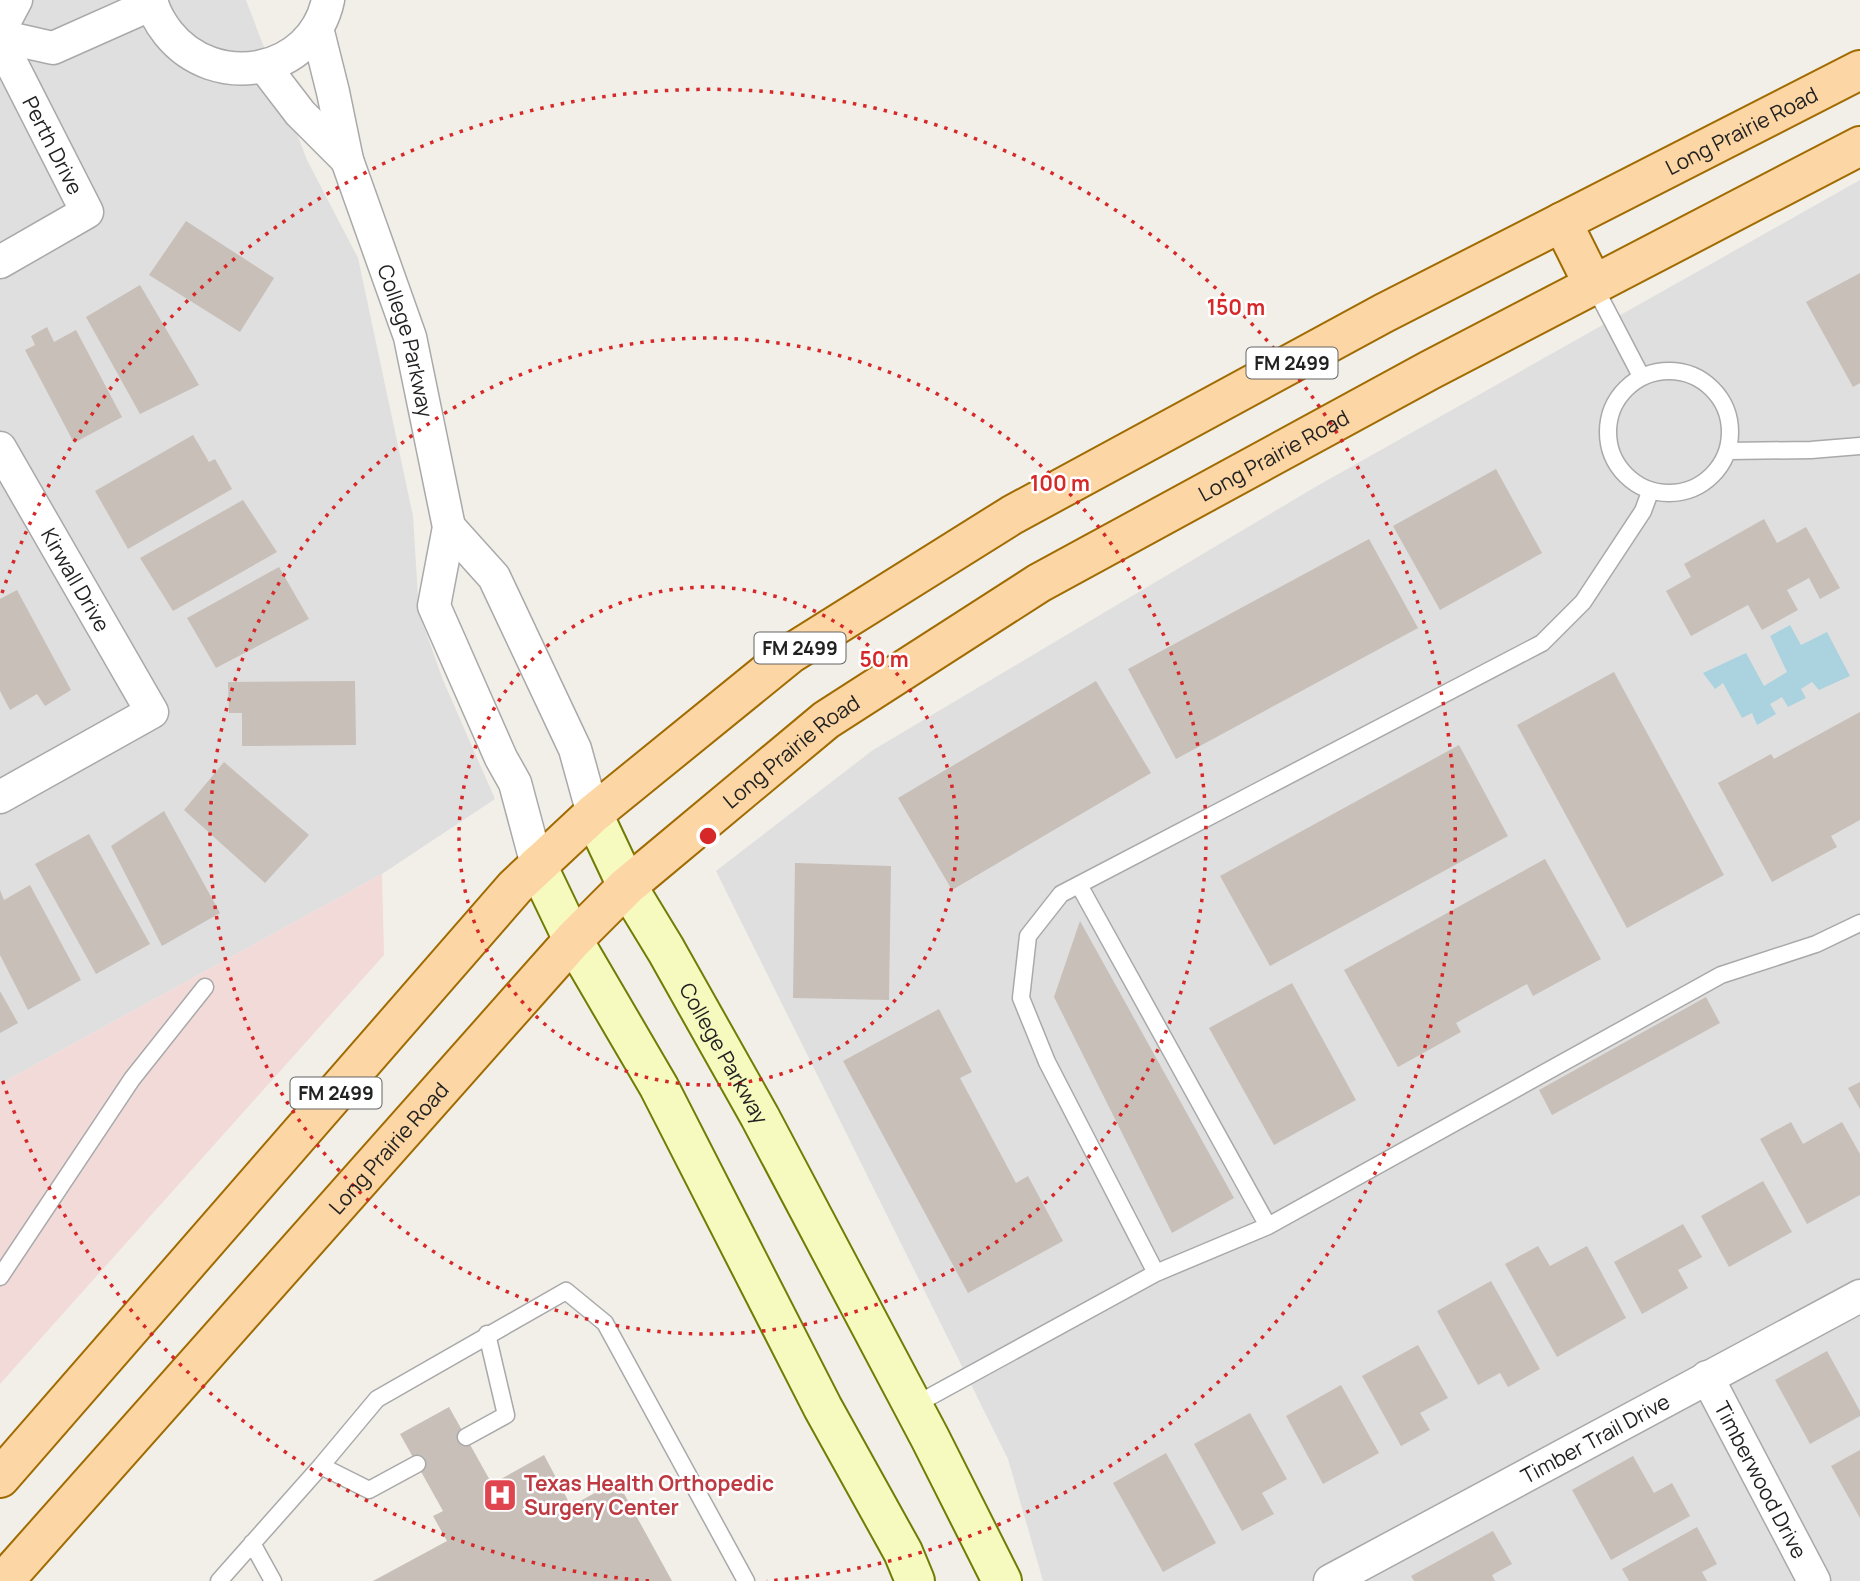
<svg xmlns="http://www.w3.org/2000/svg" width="1860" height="1581" font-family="Manrope,sans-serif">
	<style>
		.residential { fill: #e0dfdf }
		.commercial { fill: #f2dad9 }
		.water { fill: #aad3df }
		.building { fill: #c7bfb8 }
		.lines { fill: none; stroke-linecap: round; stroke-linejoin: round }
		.lane-casing { stroke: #a9a9a9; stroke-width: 19 }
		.street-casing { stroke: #a9a9a9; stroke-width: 35 }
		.secondary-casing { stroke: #707d05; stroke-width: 42 }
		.primary-casing { stroke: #a06b00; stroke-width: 42 }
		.lane { stroke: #fff; stroke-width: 16 }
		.street { stroke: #fff; stroke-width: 32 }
		.secondary { stroke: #f7fabf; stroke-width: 38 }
		.primary { stroke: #fcd6a4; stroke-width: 38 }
		.ring { fill: none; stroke: #d62828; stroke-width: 3.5; stroke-dasharray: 3.5 7 }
		.labels { text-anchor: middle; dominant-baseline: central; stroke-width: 5; stroke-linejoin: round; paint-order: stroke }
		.shield { fill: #fff; stroke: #646464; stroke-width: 2 }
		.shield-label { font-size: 19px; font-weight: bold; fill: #222 }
		.street-label { font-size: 21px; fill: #222; stroke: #fff }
		.health-label { font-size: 21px; font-weight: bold; fill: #be3a42; stroke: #fff; text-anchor: start }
		.centre { fill: #d62828; stroke: #fff; stroke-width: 3.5 }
		.ring-label { font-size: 21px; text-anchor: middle; font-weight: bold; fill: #d62828; stroke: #fff; stroke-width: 5; stroke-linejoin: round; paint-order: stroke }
	</style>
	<rect width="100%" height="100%" fill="#f2efe9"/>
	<path class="residential" d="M0 0H246L307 160 358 258 413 516 419 613 443 680 495 799 382 874 0 1084Z
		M1860 180V1581H1043L1008 1459 716 871 873 750 1317 486Z"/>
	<path class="commercial" d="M382 874 384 955 0 1384V1084Z"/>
	<path class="water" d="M1790 625 1801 645 1827 632 1850 676 1819 690 1812 682 1801 689 1806 698 1788 707 1782 697 1770 704 1776 714 1757 725 1752 713 1742 718 1723 683 1715 689 1703 673 1746 653 1764 686 1787 672 1770 636Z"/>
	<path class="building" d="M186 221 274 278 240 332 149 275Z
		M1860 273V383L1853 387 1806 302Z
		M140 285 199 385 140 414 86 317Z
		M47 327 54 342 76 330 122 417 74 443 25 350 35 345 31 336Z
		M193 435 209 462 215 459 232 489 128 549 95 491Z
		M1496 469 1542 553 1440 610 1393 526Z
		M243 500 277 552 173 611 140 558Z
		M1764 519 1777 543 1806 527 1840 588 1820 599 1809 578 1787 590 1798 610 1762 630 1748 605 1691 636 1666 591 1691 577 1684 564Z
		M1369 539 1418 628 1176 759 1128 669Z
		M279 567 309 619 216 668 187 618Z
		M17 590 71 690 45 706 37 694 10 710 0 691V599Z
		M1614 672 1724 875 1627 928 1517 725Z
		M355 681 356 745 242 746V713H229L228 682Z
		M1096 681 1151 773 952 890 898 798Z
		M1860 712V820L1831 836 1837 847 1772 882 1718 783 1771 754 1774 759Z
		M1459 745 1508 836 1270 966 1220 876Z
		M224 762 309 835 265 883 184 810Z
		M164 811 220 913 162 946 111 846Z
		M89 834 150 944 96 974 35 864Z
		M1545 859 1601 959 1533 996 1527 984 1456 1023 1461 1032 1398 1067 1344 970Z
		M795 863 891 866 889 1000 793 998Z
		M30 885 81 980 28 1010 0 955V890L4 900Z
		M1080 921 1234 1198 1172 1233 1054 997Z
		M1292 983 1356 1100 1274 1145 1209 1028Z
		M0 991 18 1023 0 1033Z
		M1706 997 1720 1023 1552 1115 1539 1090Z
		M939 1009 972 1072 960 1078 1016 1183 1028 1176 1063 1241 968 1293 843 1061Z
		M1860 1082V1109L1848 1088Z
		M1791 1122 1803 1144 1842 1122 1860 1154V1195L1807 1224 1760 1139Z
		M1763 1181 1792 1232 1729 1267 1701 1216Z
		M1683 1224 1702 1257 1678 1270 1688 1288 1642 1314 1614 1262Z
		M1538 1246 1550 1266 1587 1246 1626 1318 1557 1357 1505 1264Z
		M1491 1281 1540 1369 1508 1387 1500 1373 1478 1385 1437 1311Z
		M1418 1345 1448 1398 1420 1413 1430 1430 1401 1446 1362 1376Z
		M1827 1351 1860 1411V1416L1810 1444 1775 1380Z
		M1341 1385 1379 1453 1323 1484 1286 1416Z
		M449 1407 492 1484 544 1455 571 1506 617 1481 672 1581H373L447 1541 433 1516 443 1511 400 1434Z
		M1250 1413 1287 1479 1262 1493 1274 1514 1242 1531 1194 1444Z
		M1860 1450V1518L1831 1466Z
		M1166 1453 1216 1543 1163 1572 1113 1483Z
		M1633 1456 1654 1493 1672 1483 1690 1516 1611 1560 1572 1490Z
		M1697 1527 1717 1564 1702 1572 1707 1581H1629L1622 1569Z
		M1493 1531 1512 1564 1492 1575 1495 1581H1414L1411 1576Z"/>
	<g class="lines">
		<g class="lane-casing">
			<path id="lane" d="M1593 284 1641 376
				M1608 432a61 61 0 1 1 122 0a61 61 0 1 1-122 0Z
				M1728 451 1811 450 1860 446
				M1079 885 1268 1226
				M1156 1273 1047 1062 1021 998 1028 936 1061 894 1542 643 1583 602 1643 511 1650 492
				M0 1277 132 1079 205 987
				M913 1406 1156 1273 1268 1226 1721 975 1816 944 1860 923
				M466 1437 506 1415 487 1334
				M321 1466 369 1490 417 1464
				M252 1543 273 1581
				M219 1581 321 1466 377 1399 566 1291 605 1323 746 1581"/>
		</g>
		<g class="street-casing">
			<g id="street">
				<path d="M151 0C154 12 161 24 168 33 215 92 312 75 328 0"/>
				<path id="s1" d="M317 28 333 92 347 160 410 337 449 527 434 606 501 758 515 783 537 865"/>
				<path d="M0 30 16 0"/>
				<path d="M0 36 53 48 152 4"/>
				<path id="s2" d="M0 41 87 212 0 262"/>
				<path d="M264 66 300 113 347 160"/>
				<path id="s3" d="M0 448 152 712 0 797"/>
				<path d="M449 527 494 577 575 749 593 814"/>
				<path id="s4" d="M1707 1377 1814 1581"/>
				<path id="s5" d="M1330 1581 1860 1296"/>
			</g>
		</g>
		<g class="secondary-casing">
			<g id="secondary">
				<path id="s6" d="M593 814 627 886 666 950 760 1117 930 1438 1002 1581"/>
				<path d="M537 865 573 940 659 1087 823 1408 903 1552 915 1581"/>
			</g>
		</g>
		<g class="primary-casing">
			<g id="primary">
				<path d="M1562 222 1593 284"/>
				<path id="s7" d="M0 1478 515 887 593 814 790 654 1012 515 1384 313 1860 70"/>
				<path id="s8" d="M4 1581 573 940 627 886 826 720 1039 583 1430 370 1860 146"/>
			</g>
		</g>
		<use href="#lane" class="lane"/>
		<use href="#street" class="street"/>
		<use href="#secondary" class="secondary"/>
		<use href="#primary" class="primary"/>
	</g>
	<g class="ring">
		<circle cx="708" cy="836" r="249"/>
		<circle cx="708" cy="836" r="498"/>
		<path d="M649 1581A747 747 0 0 1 2 1079M2 593A747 747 0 1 1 767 1581"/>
	</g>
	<defs>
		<g id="hospital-square" transform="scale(1.75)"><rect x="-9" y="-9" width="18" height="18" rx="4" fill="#e0444e" stroke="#fff"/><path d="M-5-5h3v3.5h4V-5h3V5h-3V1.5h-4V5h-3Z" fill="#fff"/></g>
	</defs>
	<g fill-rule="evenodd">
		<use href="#hospital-square" x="500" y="1495"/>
	</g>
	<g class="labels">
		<g class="shield">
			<rect x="1246.5" y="347.5" width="91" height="31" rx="5"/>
			<rect x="754.5" y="632.5" width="91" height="31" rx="5"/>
			<rect x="290.5" y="1077.5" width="91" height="31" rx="5"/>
		</g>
		<g class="shield-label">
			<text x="1292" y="363">FM 2499</text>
			<text x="800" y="648">FM 2499</text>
			<text x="336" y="1093">FM 2499</text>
		</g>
		<g class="street-label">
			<text stroke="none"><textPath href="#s7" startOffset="2231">Long Prairie Road</textPath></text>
			<text stroke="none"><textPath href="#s2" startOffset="117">Perth Drive</textPath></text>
			<text stroke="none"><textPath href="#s1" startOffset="326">College Parkway</textPath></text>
			<text stroke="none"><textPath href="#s8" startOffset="1713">Long Prairie Road</textPath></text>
			<text stroke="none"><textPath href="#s3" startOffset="152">Kirwall Drive</textPath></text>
			<text stroke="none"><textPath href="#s8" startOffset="1146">Long Prairie Road</textPath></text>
			<text stroke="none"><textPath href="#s6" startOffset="273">College Parkway</textPath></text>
			<text stroke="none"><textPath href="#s8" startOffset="579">Long Prairie Road</textPath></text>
			<text stroke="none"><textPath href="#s5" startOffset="301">Timber Trail Drive</textPath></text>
			<text stroke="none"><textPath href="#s4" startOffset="116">Timberwood Drive</textPath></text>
		</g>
		<g class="health-label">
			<text x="524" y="1483">Texas Health Orthopedic<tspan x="524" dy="24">Surgery Center</tspan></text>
		</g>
	</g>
	<circle cx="708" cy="836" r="10" class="centre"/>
	<g class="ring-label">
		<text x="1236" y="315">150 m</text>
		<text x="1060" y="491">100 m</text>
		<text x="884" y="667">50 m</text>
	</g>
</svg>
